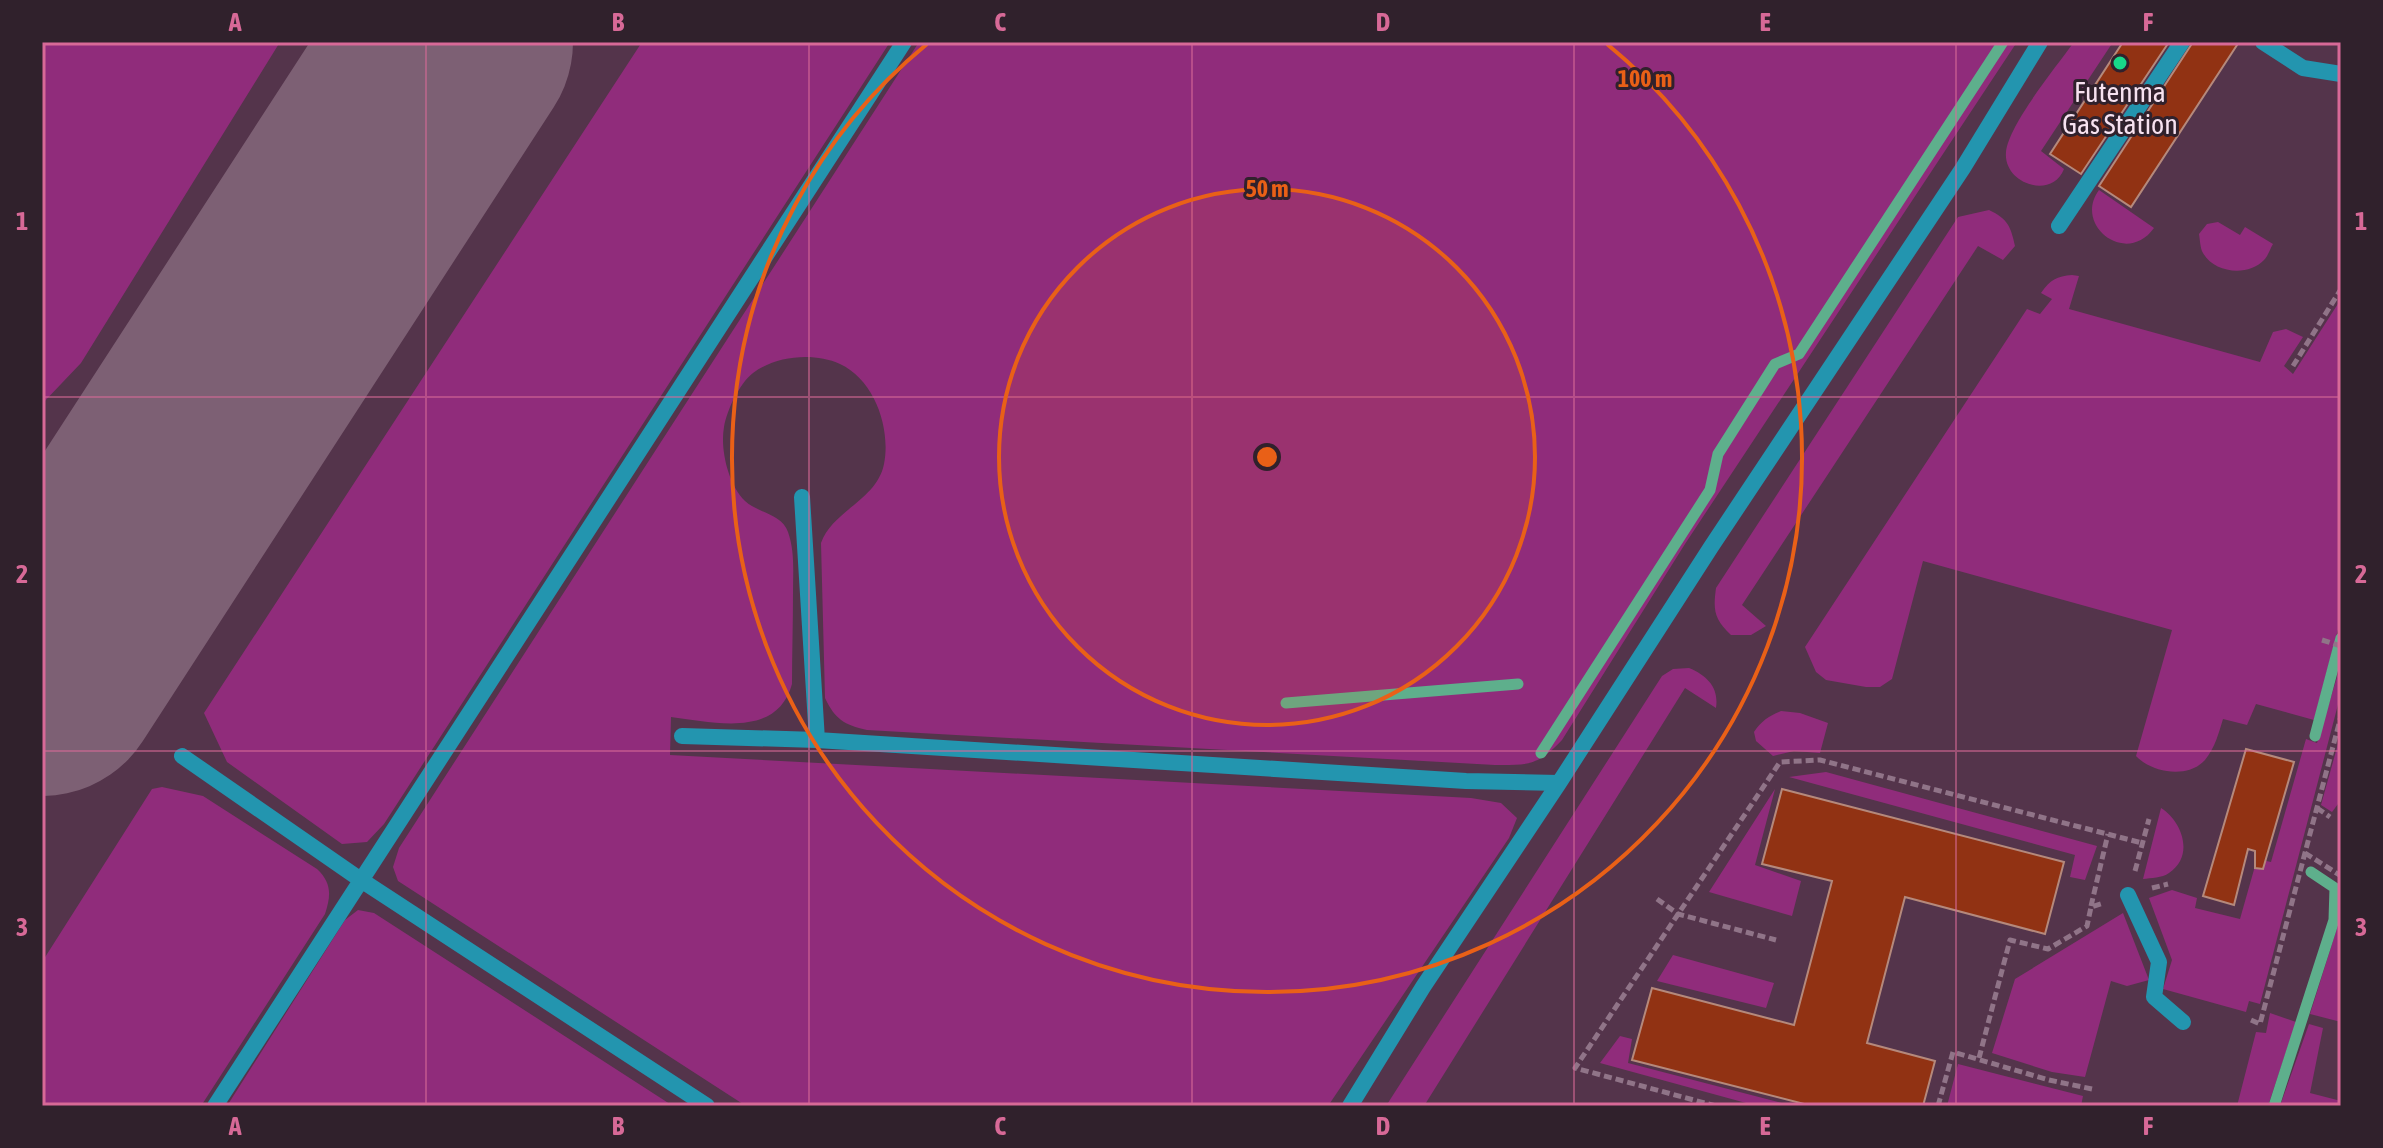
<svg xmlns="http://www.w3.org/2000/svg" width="2383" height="1148" font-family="'Asap Condensed',sans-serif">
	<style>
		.green { fill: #902c7b }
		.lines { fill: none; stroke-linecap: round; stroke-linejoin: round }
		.stream { stroke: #5eaf8c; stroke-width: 11 }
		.taxiway { stroke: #7d6074; stroke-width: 96 }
		.runway { stroke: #7d6074; stroke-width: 240 }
		.building { fill: #913213; stroke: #b5897c; stroke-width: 2 }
		.path { stroke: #907488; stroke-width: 5; stroke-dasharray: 8 4; stroke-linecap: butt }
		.service { stroke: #2395af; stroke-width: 16 }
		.grid { fill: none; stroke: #d76997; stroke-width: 2; stroke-opacity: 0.55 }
		.ring { fill: none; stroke: #e96017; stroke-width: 4 }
		.poi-dot { fill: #18d989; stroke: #30212c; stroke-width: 3 }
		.labels { text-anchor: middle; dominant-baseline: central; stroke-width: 6; stroke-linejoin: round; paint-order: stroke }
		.poi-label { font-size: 28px; fill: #f7e2f0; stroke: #30212c }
		.centre { fill: #e96017; stroke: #30212c; stroke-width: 4 }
		.ring-label { font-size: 24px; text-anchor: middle; font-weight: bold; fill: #e96017; stroke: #30212c; stroke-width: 6; stroke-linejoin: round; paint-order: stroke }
		.neatline { fill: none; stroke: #d76997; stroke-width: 3 }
		.grid-label { font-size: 26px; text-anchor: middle; font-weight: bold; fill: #d76997 }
	</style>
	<rect width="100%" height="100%" fill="#54344b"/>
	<path class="green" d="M42 42H280L81 363 42 404Z
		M642 42H890L384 824 367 842 342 844 227 762 204 713Z
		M919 42H2017L1685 544 1562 740C1537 766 1529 765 1495 765L867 730C844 725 835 719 825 698L821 543C832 511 877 500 884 464 891 429 875 380 840 364 813 352 776 356 753 373 739 384 727 410 724 427 720 449 728 484 745 501 758 513 782 514 788 532 795 552 793 572 793 593 793 623 792 654 792 684 777 739 713 722 671 717L670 755 1471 798 1501 803 1517 818 1509 838 1328 1106H746L398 881 393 867 399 848Z
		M2074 42H2113L2041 151 2064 169C2052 200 2003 184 2006 152 2009 124 2056 67 2074 42Z
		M2099 190 2154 228C2126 267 2073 225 2099 190Z
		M1989 210C2008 219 2011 227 2015 246L2003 260 1978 246 1742 605 1766 626 1751 635H1731C1714 619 1713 610 1716 588L1958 217Z
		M2218 222 2240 235 2245 227 2273 244C2270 249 2268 256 2264 260 2248 277 2214 273 2203 253 2200 248 2200 239 2199 234L2207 224Z
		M2072 275 2079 276 2069 309 2260 362 2273 332 2286 329 2303 337 2284 366 2293 374 2341 299V618L2314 720 2256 704 2247 725 2223 719C2219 732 2215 748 2205 760 2188 779 2152 773 2136 756L2172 630 1923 561 1892 679 1880 687H1866L1826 680 1816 672 1805 647 2027 309 2040 314 2052 299 2041 293C2050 280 2057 276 2072 275Z
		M2340 667 2341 693 2260 1004 2249 1001 2246 1012 2163 989 2172 960 2149 898 2172 890 2197 898 2195 908 2240 919 2257 859 2271 862 2306 739 2317 743Z
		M1689 668C1708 676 1719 688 1716 708L1685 688 1424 1106H1386L1662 676 1673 669Z
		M1781 711 1800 713 1828 723 1820 753 1794 751 1773 756 1756 741 1754 732C1761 721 1769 716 1781 711Z
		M2341 733V800L2332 812 2321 805Z
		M1826 772 2097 846 2085 880 2070 877 2075 855 1789 777Z
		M162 787 203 796 317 869C332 883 331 896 325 914L201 1106H42V962L152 789Z
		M1775 789 1755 865 1801 881 1792 916 1709 892Z
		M2161 808C2182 821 2195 856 2169 873 2162 878 2151 878 2143 879Z
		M2338 894 2341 896V1022L2310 1014 2338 925Z
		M358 910 374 913 673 1106H227L345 920Z
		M2123 913 2149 980 2127 986 2111 981 2085 1077 2052 1072 1992 1053 2015 979Z
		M1673 955 1774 983 1766 1008 1657 981Z
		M2270 1013 2296 1022 2268 1106H2237L2256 1032 2266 1033Z
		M2309 1024 2323 1028 2310 1093 2341 1101V1106H2280Z
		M1620 1036 1632 1039 1628 1063 1793 1106H1757L1600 1063Z
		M1958 1064 2083 1096 2081 1106H1947Z"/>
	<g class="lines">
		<path class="stream" d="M1286 703 1518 684
			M2315 736 2341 638
			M1541 753 1710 490 1718 454 1775 364 1799 354 2003 42
			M2311 872 2341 892
			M2274 1106 2334 920 2335 888"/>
		<path class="taxiway" d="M42 580 124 549"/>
		<path class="runway" d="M42 676 453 42"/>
	</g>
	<path class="building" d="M2123 42H2169L2081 174 2050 154Z
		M2193 42H2239L2131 207 2099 186Z
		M2246 749 2294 762 2263 869 2255 868V851L2248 849 2234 905 2203 896Z
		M1782 789 2064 862 2045 934 1905 897 1867 1043 1935 1061 1923 1106H1812L1632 1060 1652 988 1794 1025 1832 881 1762 864Z"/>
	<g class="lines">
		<path class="path" d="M2293 366 2341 289
			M2322 640 2341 646
			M2317 808 2330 817
			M2305 853 2341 876
			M2135 871 2149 819
			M2152 888 2168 884
			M1657 899 1678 914 1776 940
			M2091 906 2108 834
			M2251 1020 2260 1024 2341 716
			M1979 1058 2010 940 2048 949 2087 926 2091 907 2104 903
			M1716 1106 1575 1068 1780 762 1820 760 2142 843
			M1938 1106 1953 1052 2049 1080 2092 1089"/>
		<path class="service" d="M2263 42 2303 68 2341 74
			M2059 226 2182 42
			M802 497 817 740
			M682 736 817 740 1466 781 1559 783
			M182 756 361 880 707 1106
			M2128 895 2159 962 2154 997 2183 1022
			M215 1106 904 42
			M1350 1106 1423 987 1559 783 1711 547 1963 168 2040 42"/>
	</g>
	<path class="grid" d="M426 42V1106M809 42V1106M1192 42V1106M1574 42V1106M1956 42V1106M42 397H2341M42 751H2341"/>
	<circle cx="1267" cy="457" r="268" fill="#e96017" fill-opacity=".12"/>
	<g class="ring">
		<circle cx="1267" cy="457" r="268"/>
		<path d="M1607 44A535 535 0 1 1 927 44"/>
	</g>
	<circle class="poi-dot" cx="2120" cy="63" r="8"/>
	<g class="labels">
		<g class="poi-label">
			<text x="2120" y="92">Futenma<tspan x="2120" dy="32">Gas Station</tspan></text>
		</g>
	</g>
	<circle cx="1267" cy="457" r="12" class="centre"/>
	<g class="ring-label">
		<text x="1645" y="87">100 m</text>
		<text x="1267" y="197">50 m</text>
	</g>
	<rect width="2383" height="1148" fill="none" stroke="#30212c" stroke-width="88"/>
	<rect x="44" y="44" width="2295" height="1060" class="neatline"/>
	<g class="grid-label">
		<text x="235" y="31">A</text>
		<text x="618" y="31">B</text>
		<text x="1000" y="31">C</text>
		<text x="1383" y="31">D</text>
		<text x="1765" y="31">E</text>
		<text x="2148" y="31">F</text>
		<text x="22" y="230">1</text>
		<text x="2361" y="230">1</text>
		<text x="22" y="583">2</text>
		<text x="2361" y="583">2</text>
		<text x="22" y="936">3</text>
		<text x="2361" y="936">3</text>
		<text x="235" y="1135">A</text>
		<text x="618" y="1135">B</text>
		<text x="1000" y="1135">C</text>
		<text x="1383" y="1135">D</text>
		<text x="1765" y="1135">E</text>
		<text x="2148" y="1135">F</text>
	</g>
</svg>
